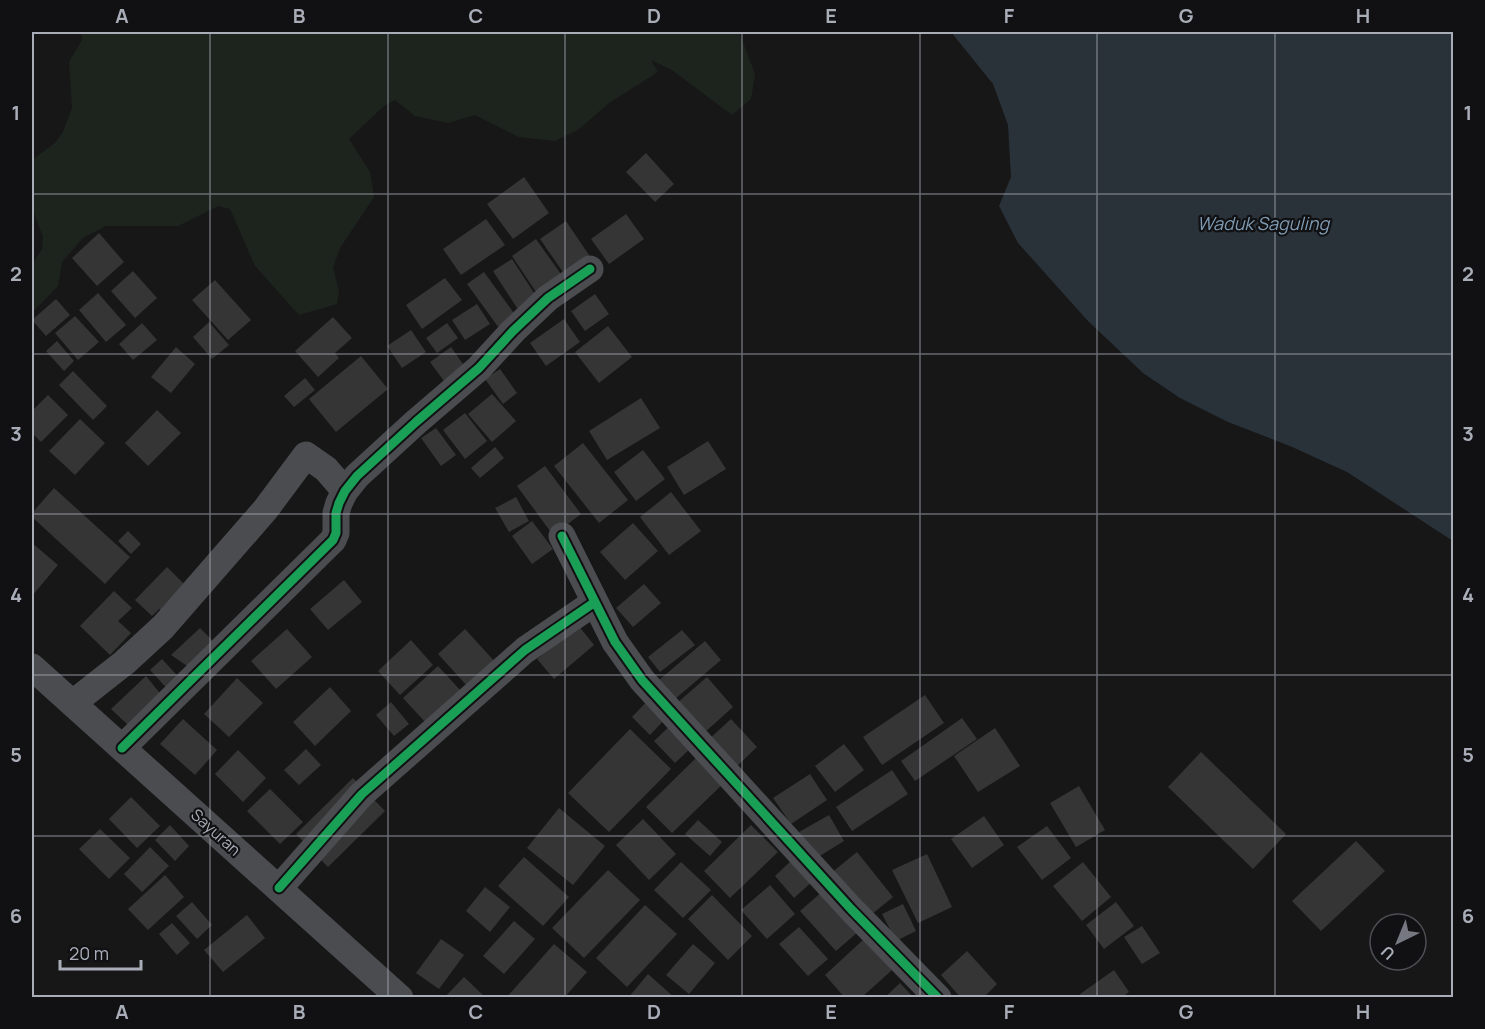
<svg xmlns="http://www.w3.org/2000/svg" width="1485" height="1029" font-family="Manrope,sans-serif">
	<style>
		.green { fill: #1d241e }
		.water { fill: #2a3239 }
		.building { fill: #353536 }
		.lines { fill: none; stroke-linecap: round; stroke-linejoin: round }
		.minor { stroke: #4b4c50; stroke-width: 27 }
		.cycleway-casing { stroke: #111113; stroke-width: 13 }
		.cycleway { stroke: #1a9f57; stroke-width: 9 }
		.grid { fill: none; stroke: #a8adb8; stroke-width: 1.5; stroke-opacity: 0.55 }
		.labels { text-anchor: middle; dominant-baseline: central; stroke-width: 4.5; stroke-linejoin: round; paint-order: stroke }
		.street-label { font-size: 16px; fill: #a8adb8; stroke: #111113 }
		.water-label { font-size: 18px; font-style: italic; fill: #7f9bb3; stroke: #111113 }
		.neatline { fill: none; stroke: #a8adb8; stroke-width: 2 }
		.grid-label { font-size: 20px; text-anchor: middle; font-weight: bold; fill: #a8adb8 }
	</style>
	<rect width="100%" height="100%" fill="#171717"/>
	<path class="green" d="M81 32H739L755 74 751 99 732 115 672 70 651 60 658 72 609 103 578 130 555 141 519 137 475 115 448 123 415 116 395 100 384 106 349 139 370 172 374 197 340 248 333 268 339 291 337 304 299 315 255 266 230 209 218 206 178 226H106L83 238 62 262 58 286 32 313V265L42 249 43 237 32 208V160L55 143 63 132 72 108 69 62 82 40Z"/>
	<path class="water" d="M951 32H1453V541L1347 472 1290 446 1228 422 1180 398 1143 373 1088 321 1018 243 999 206 1011 177 1008 125 993 84Z"/>
	<path class="building" d="M646 153 674 184 655 202 626 172Z
		M524 177 549 213 513 239 487 204Z
		M626 214 644 239 609 264 591 239Z
		M486 219 505 245 461 275 443 249Z
		M566 221 591 258 565 275 540 239Z
		M99 233 124 262 97 286 72 258Z
		M536 239 563 277 538 295 512 256Z
		M512 259 538 299 519 311 493 271Z
		M133 271 157 298 135 318 111 291Z
		M484 272 516 316 499 328 467 284Z
		M445 278 462 300 422 329 406 305Z
		M215 280 251 320 228 340 192 300Z
		M98 293 126 325 106 342 79 310Z
		M595 294 609 314 585 331 571 311Z
		M56 299 70 315 46 336 32 320Z
		M477 304 490 324 465 340 452 320Z
		M75 316 99 342 78 360 55 333Z
		M333 317 352 338 335 353 339 358 318 377 295 351Z
		M564 319 580 342 546 366 530 343Z
		M209 322 229 345 212 359 193 337Z
		M142 323 157 340 133 360 119 344Z
		M447 323 458 338 437 353 426 338Z
		M608 326 632 357 599 383 575 352Z
		M411 330 426 352 402 368 387 346Z
		M57 341 74 361 64 371 46 351Z
		M176 347 195 364 171 393 151 377Z
		M451 347 465 367 444 381 430 362Z
		M361 356 388 389 336 432 309 399Z
		M500 369 517 393 503 404 485 379Z
		M73 371 107 406 93 420 59 385Z
		M305 378 315 390 294 407 284 396Z
		M492 394 516 421 492 442 468 414Z
		M48 395 68 415 41 442 32 433V411Z
		M641 398 660 428 607 460 589 431Z
		M157 410 181 433 148 466 125 443Z
		M465 413 487 441 465 459 443 430Z
		M80 419 105 443 75 475 49 451Z
		M436 428 456 455 441 466 421 438Z
		M708 441 726 469 684 495 667 467Z
		M583 443 628 500 599 523 554 466Z
		M495 447 504 458 480 478 471 468Z
		M643 450 665 479 636 501 614 472Z
		M545 466 581 514 553 535 517 486Z
		M54 488 130 557 105 584 32 517V513Z
		M671 492 701 531 669 555 640 517Z
		M516 497 529 521 509 532 495 508Z
		M532 521 553 549 532 564 512 536Z
		M633 523 658 551 625 580 600 552Z
		M128 531 141 544 131 554 118 541Z
		M32 543 58 565 32 596Z
		M167 567 189 589 168 614 159 609 152 616 135 600Z
		M344 580 362 602 328 630 310 609Z
		M644 584 661 603 633 627 616 608Z
		M114 591 132 608 118 621 131 633 110 655 80 626Z
		M578 625 594 645 554 679 537 659Z
		M200 628 216 644 190 668 171 655Z
		M287 629 312 657 276 689 251 661Z
		M465 629 506 674 478 698 438 654Z
		M682 630 695 645 660 672 648 657Z
		M411 640 433 665 400 695 378 671Z
		M705 641 721 660 675 699 659 680Z
		M162 659 184 683 172 694 150 670Z
		M438 666 461 691 426 723 403 698Z
		M146 676 163 697 128 725 111 709Z
		M707 677 733 707 704 733 677 703Z
		M237 678 263 703 229 737 204 714Z
		M330 687 351 711 315 746 293 722Z
		M925 695 944 723 882 765 863 737Z
		M649 699 667 717 650 735 632 717Z
		M391 702 409 724 394 736 376 715Z
		M962 718 977 739 915 781 901 761Z
		M183 719 217 750 195 775 160 744Z
		M731 719 757 747 735 768 708 740Z
		M675 721 696 743 675 763 654 741Z
		M995 728 1020 766 978 792 954 756Z
		M630 729 671 769 609 832 568 793Z
		M844 744 864 770 835 792 815 766Z
		M306 749 321 765 299 785 284 770Z
		M238 750 266 778 243 802 215 774Z
		M1201 752 1286 834 1253 869 1168 787Z
		M700 754 726 781 672 833 646 807Z
		M892 770 908 794 852 831 836 807Z
		M810 774 827 800 791 824 773 798Z
		M353 778 385 811 328 867 296 834Z
		M1079 786 1105 830 1076 847 1050 803Z
		M270 789 303 822 280 844 247 811Z
		M131 797 160 826 137 848 109 819Z
		M559 808 605 846 573 885 527 848Z
		M829 815 844 841 815 859 799 832Z
		M984 816 1004 845 972 868 951 839Z
		M643 819 676 854 649 880 616 845Z
		M698 820 722 842 710 856 685 834Z
		M170 825 189 846 175 861 155 840Z
		M751 825 778 852 730 898 704 871Z
		M1047 826 1071 858 1042 880 1017 847Z
		M100 829 130 858 109 879 79 849Z
		M1356 841 1385 871 1321 931 1292 901Z
		M150 847 169 866 142 892 124 874Z
		M857 852 893 897 866 919 830 874Z
		M927 854 952 907 918 923 892 870Z
		M524 857 569 897 543 926 498 886Z
		M794 858 814 880 794 898 775 876Z
		M681 862 711 890 683 918 654 890Z
		M1083 862 1111 897 1082 921 1053 886Z
		M608 870 640 900 584 958 552 928Z
		M165 875 184 897 148 930 128 909Z
		M770 885 795 914 767 939 741 910Z
		M485 887 510 907 490 932 466 911Z
		M823 891 859 931 836 951 800 911Z
		M712 895 752 936 728 960 688 919Z
		M192 902 212 925 197 939 176 916Z
		M1116 902 1134 926 1104 949 1086 925Z
		M903 904 916 931 896 941 882 914Z
		M645 905 677 934 627 987 596 958Z
		M247 915 265 938 223 972 204 950Z
		M514 921 535 939 504 974 483 956Z
		M172 923 190 943 177 955 159 934Z
		M1142 926 1160 953 1142 964 1124 937Z
		M799 927 828 959 808 976 779 944Z
		M441 939 464 955 439 989 416 973Z
		M864 939 892 970 861 998H845L825 975Z
		M554 944 587 972 564 998H506Z
		M693 944 715 963 689 994 666 975Z
		M967 951 997 984 983 998H961L941 975Z
		M1114 970 1129 992 1121 998H1082L1080 994Z
		M648 974 675 998H628Z
		M464 977 486 998H444Z
		M900 983 914 998H884Z"/>
	<g class="lines">
		<path class="minor" d="M562 536 615 642 642 680 851 909 938 998
			M32 667 400 998
			M73 703 125 662 163 627 265 510 306 455 326 469 345 491
			M122 748 333 540 336 533V513L339 503 345 491 357 476 416 422 479 368 513 331 548 298 590 269
			M279 888 362 794 525 650 595 602"/>
		<g class="cycleway-casing">
			<path id="cycleway" d="M562 536 615 642 642 680 851 909 938 998
				M122 748 333 540 336 533V513L339 503 345 491 357 476 416 422 479 368 513 331 548 298 590 269
				M279 888 362 794 525 650 595 602"/>
		</g>
		<use href="#cycleway" class="cycleway"/>
	</g>
	<path class="grid" d="M210 32V998M388 32V998M565 32V998M742 32V998M920 32V998M1097 32V998M1275 32V998M32 194H1454M32 354H1454M32 514H1454M32 675H1454M32 836H1454"/>
	<g class="labels">
		<g class="street-label">
			<text transform="translate(216 832) rotate(42)">Sayuran</text>
		</g>
		<g class="water-label">
			<text x="1263" y="223">Waduk Saguling</text>
		</g>
	</g>
	<rect width="1485" height="1029" fill="none" stroke="#111113" stroke-width="66"/>
	<g transform="translate(1398 942) rotate(223)"><circle r="28" fill="#111113" stroke="#4d4f55" stroke-width="1.5"/>
	<path d="M0-4.5L10 22L0 15L-10 22Z" fill="#757880"/>
	<text y="-9" font-size="16" font-weight="bold" text-anchor="middle" fill="#a8adb8">U</text>
	</g>
	<path d="M60 960v9h81v-9" fill="none" stroke="#a8adb8" stroke-width="3"/>
	<text x="69" y="960" font-size="18" fill="#a8adb8" stroke="#111113" stroke-width="4.5" paint-order="stroke">20 m</text>
	<rect x="33" y="33" width="1419" height="963" class="neatline"/>
	<g class="grid-label">
		<text x="122" y="23">A</text>
		<text x="299" y="23">B</text>
		<text x="476" y="23">C</text>
		<text x="654" y="23">D</text>
		<text x="831" y="23">E</text>
		<text x="1009" y="23">F</text>
		<text x="1186" y="23">G</text>
		<text x="1363" y="23">H</text>
		<text x="16" y="120">1</text>
		<text x="1468" y="120">1</text>
		<text x="16" y="281">2</text>
		<text x="1468" y="281">2</text>
		<text x="16" y="441">3</text>
		<text x="1468" y="441">3</text>
		<text x="16" y="602">4</text>
		<text x="1468" y="602">4</text>
		<text x="16" y="762">5</text>
		<text x="1468" y="762">5</text>
		<text x="16" y="923">6</text>
		<text x="1468" y="923">6</text>
		<text x="122" y="1019">A</text>
		<text x="299" y="1019">B</text>
		<text x="476" y="1019">C</text>
		<text x="654" y="1019">D</text>
		<text x="831" y="1019">E</text>
		<text x="1009" y="1019">F</text>
		<text x="1186" y="1019">G</text>
		<text x="1363" y="1019">H</text>
	</g>
</svg>
